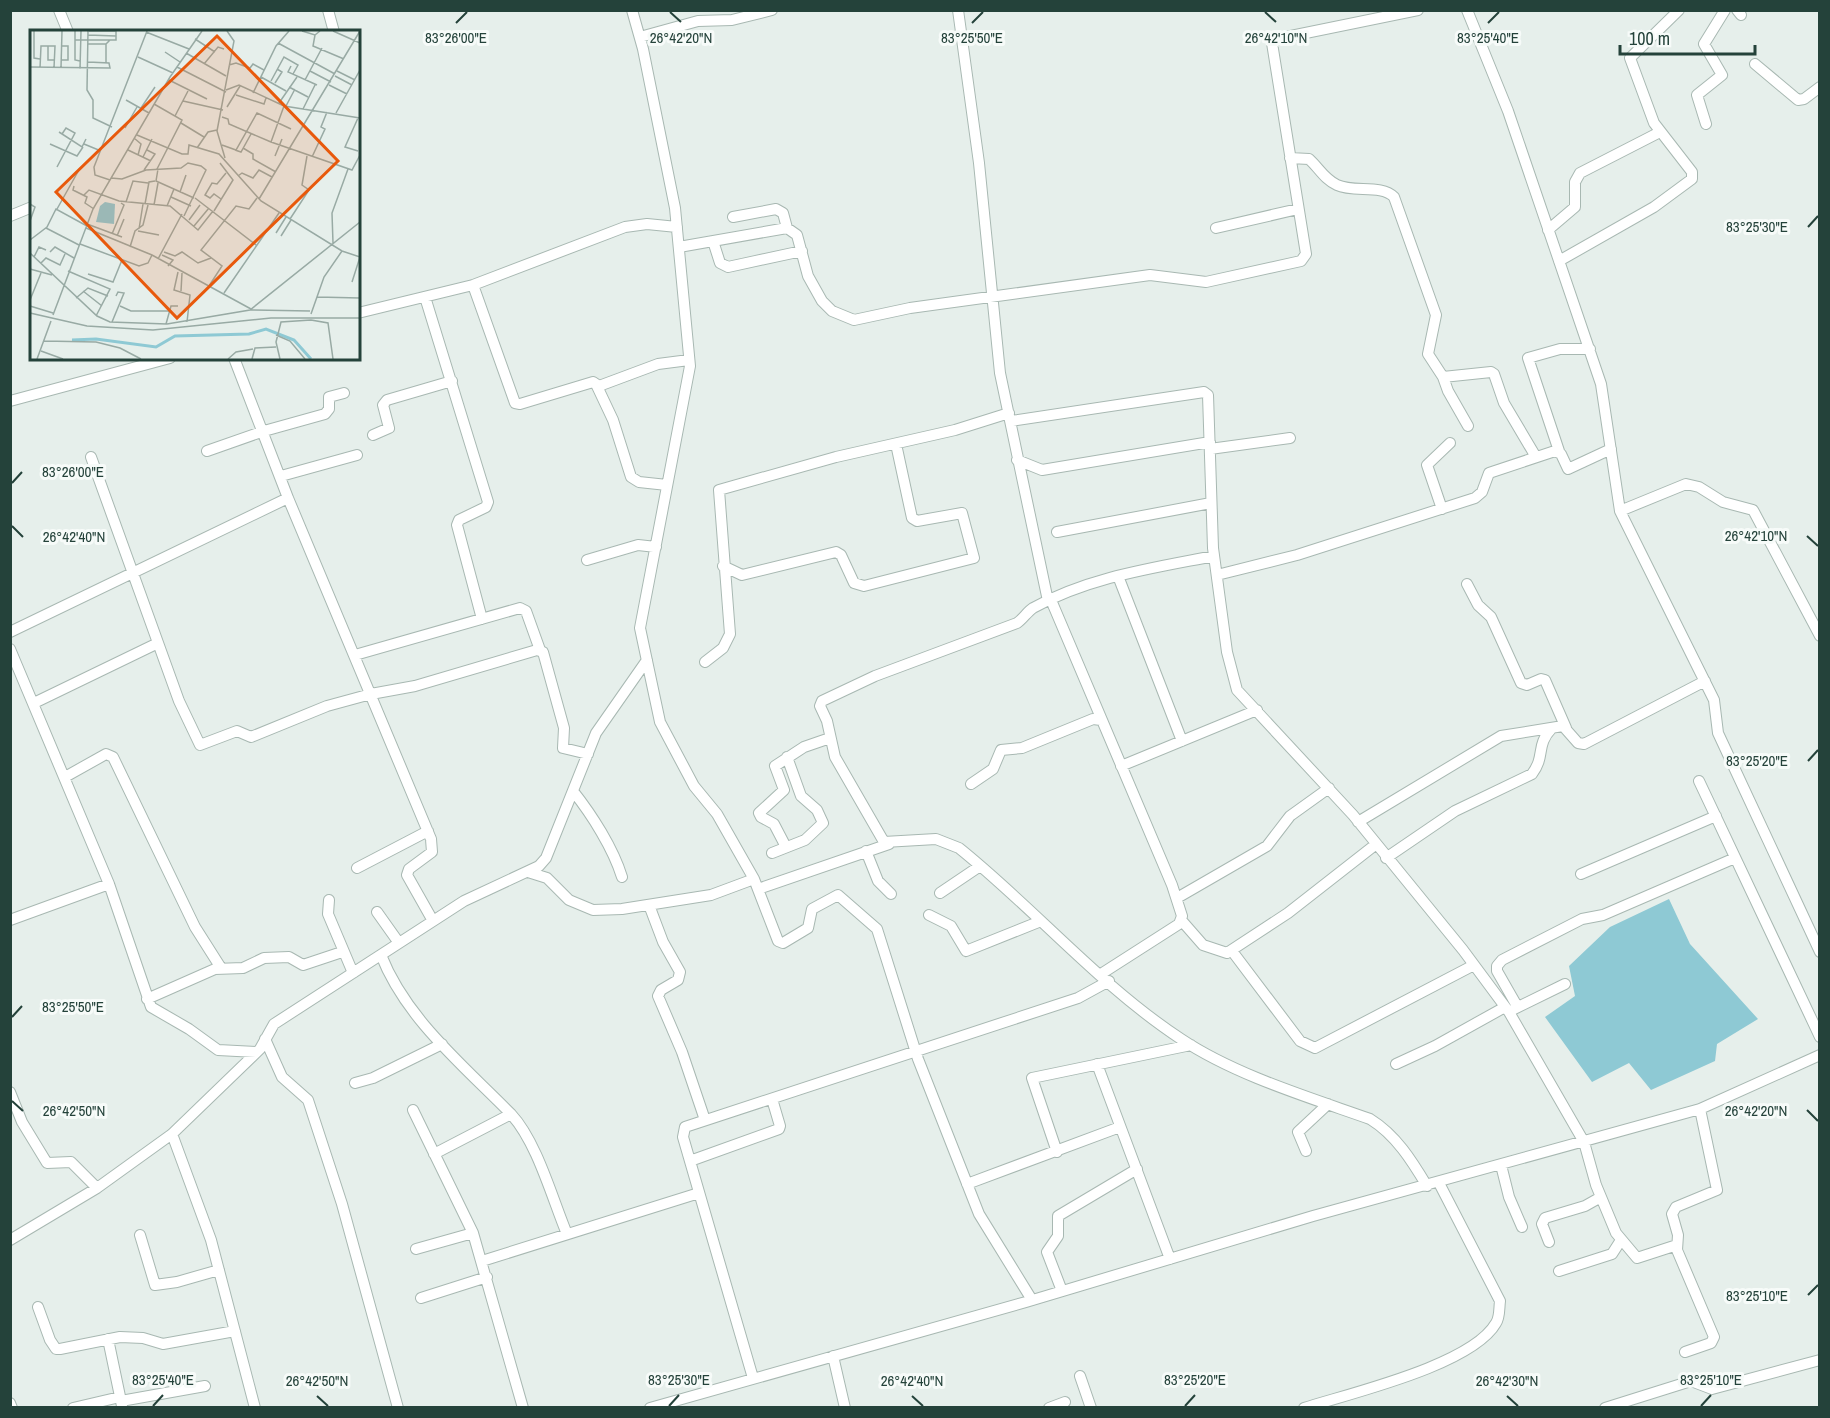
<svg xmlns="http://www.w3.org/2000/svg" width="1830" height="1418" font-family="'Archivo Narrow',sans-serif">
	<style>
		.water { fill: #8ec9d4 }
		.lines { fill: none; stroke-linecap: round; stroke-linejoin: round }
		.minor-casing { stroke: #a8b8b2; stroke-width: 12 }
		.minor { stroke: #fff; stroke-width: 10 }
		.ticks { fill: none; stroke: #24423a; stroke-width: 2 }
		.inset-river { fill: none; stroke: #8ec9d4; stroke-width: 3 }
		.inset-road { fill: none; stroke: #98aaa4; stroke-width: 1.5 }
		.view { fill: #e8590c; fill-opacity: 0.15; stroke: #e8590c; stroke-width: 3 }
		.inset-edge { fill: none; stroke: #24423a; stroke-width: 3 }
		.ticks-label { font-size: 15px; text-anchor: middle; fill: #24423a; stroke: #f7fbf9; stroke-width: 6; stroke-linejoin: round; paint-order: stroke }
	</style>
	<rect width="100%" height="100%" fill="#e6efeb"/>
	<path class="water" d="M1669 899 1690 944 1758 1019 1717 1044 1715 1061 1651 1090 1629 1063 1592 1082 1545 1017 1575 996 1569 966 1610 927Z"/>
	<g class="lines">
		<g class="minor-casing">
			<path id="minor" d="M59 10 68 32
				M328 10 334 32
				M632 10 643 49 675 208 690 366 640 628 660 722 694 786 717 814 754 879 778 941 783 943 808 928 812 909 838 895 877 929 918 1059 979 1214 1032 1300
				M958 10 979 163 1000 373 1048 601
				M1467 10 1508 111 1601 384 1620 511 1714 700 1718 733 1820 952
				M1737 10 1741 15
				M640 37 698 21 732 20 772 10
				M1755 64 1798 100 1804 99 1820 87
				M1706 124 1697 95 1722 75 1704 44 1725 10
				M1290 158 1309 159C1319 168 1324 179 1337 185 1354 193 1381 184 1394 197L1436 315 1428 354 1443 377 1491 372 1494 374 1504 403 1536 457
				M10 216 32 207
				M733 217 776 209 783 213 787 228
				M1216 228 1298 209
				M1548 230 1575 207V182L1580 173 1660 132
				M713 241 720 263 728 267 802 251
				M679 247 787 228 797 235 808 276 822 301 832 311 854 320 910 308 1150 275 1206 282 1301 261 1306 254 1272 43 1281 38 1418 10
				M1559 261 1654 207 1692 179V172L1654 123 1630 58 1679 10
				M473 285 515 403 520 404 593 382 596 384 613 420 631 477 639 482 667 485
				M425 297 488 502 486 507 459 520 457 525 482 619
				M358 313 473 285 625 227 647 224 677 227
				M1443 377 1448 391 1468 426
				M599 386 658 364 689 360
				M10 401 170 358
				M1011 421 1204 392 1208 395 1213 548 1227 652 1237 690 1353 815 1463 950 1509 1012 1584 1142 1596 1185 1616 1233 1637 1258 1677 1245
				M373 435 389 428 383 405 387 400 452 381
				M1210 449 1290 438
				M207 451 264 431 325 414 329 409V397L344 393
				M1559 451 1528 358 1560 349H1590
				M91 457 179 701 200 745 237 731 251 737 327 706 371 694 415 686 537 650 543 652 564 728 563 748 588 754
				M1017 460 1042 470 1210 442
				M281 476 357 455
				M288 498 431 839 432 852 409 869 407 875 433 921
				M1442 509 1427 465 1450 443
				M1620 511 1686 484 1699 487 1723 502 1753 510 1820 636
				M1057 532 1211 503
				M1214 556C1153 568 1089 577 1033 608 1027 612 1023 619 1017 623L875 676 822 701 820 706 827 721 835 757 884 842 936 839 959 848C1035 909 1099 985 1181 1039 1235 1075 1308 1097 1370 1119 1396 1135 1412 1161 1427 1186
				M587 560 638 545 656 547
				M723 566 742 575 836 552 841 555 854 583 864 586 974 558 962 513 917 521 912 518 896 444
				M1217 575 1297 555 1475 498 1482 492 1489 473 1555 451 1561 454 1568 469 1611 449
				M1118 576 1182 741
				M1467 584 1478 605 1491 617 1521 683 1527 685 1541 679 1545 680 1566 728
				M1051 600 1172 885 1182 916 1179 924 1101 974
				M10 632 288 498 234 358
				M10 649 109 884 151 1007 189 1029 218 1050 256 1052
				M355 655 520 608 526 611 540 650
				M705 662 723 648 730 634 719 490 836 457 955 430 1009 413
				M34 703 158 643
				M1121 766 1257 710
				M65 777 106 754 113 757 195 927 221 968
				M1699 781 1820 1037
				M971 784 993 769 1001 750 1022 748 1093 719 1101 720
				M573 791C592 815 613 848 622 877
				M1358 822 1501 736 1563 726 1578 743 1584 744 1705 681
				M786 847 774 824 761 817 759 813 784 790 775 766 804 747 830 738
				M866 851 878 881 891 894
				M772 853 805 840 823 823 817 810 801 796 787 757
				M1386 858 1455 811 1532 774C1546 755 1535 746 1552 728
				M357 868 428 831
				M528 872 547 878 569 900 593 910 622 909 711 895 754 879
				M1581 874 1716 816
				M758 889 889 844
				M940 893 980 866
				M1177 898 1267 846 1290 816 1329 788
				M329 900 328 914 353 973
				M649 905 663 942 680 972 678 980 661 990 658 996 682 1052 705 1120
				M377 912 399 943
				M929 915 951 926 966 951 1041 921
				M10 920 109 884
				M1182 921 1203 945 1227 953 1288 913 1375 845
				M1232 951 1300 1041 1315 1048 1474 965
				M381 955C406 1019 464 1066 511 1114 537 1142 552 1198 567 1234
				M147 999 215 969 243 968 264 958 289 957 303 965 342 952
				M1517 1006 1497 971V966L1502 960 1582 919 1603 915 1735 858
				M1512 1010 1565 984
				M265 1039 282 1077 308 1100 342 1204 398 1408
				M1097 1064 1170 1259
				M1396 1064 1435 1046 1505 1007
				M355 1083 373 1078 442 1044
				M10 1092 22 1122 47 1163 71 1162 97 1188
				M413 1110 473 1233 523 1408
				M172 1134 211 1240 255 1408
				M1306 1151 1298 1132 1328 1104
				M1057 1152 1032 1078 1191 1045
				M434 1154 511 1114
				M690 1161 779 1129 780 1126 772 1099
				M1501 1165 1509 1197 1522 1227
				M967 1184 1120 1127
				M140 1235 155 1285 177 1282 219 1270
				M10 1240 97 1188 172 1134 260 1049 274 1024 464 901 539 866 546 858 596 733 647 660
				M1549 1242 1542 1224 1545 1218 1585 1206 1601 1197
				M416 1249 473 1233
				M482 1261 699 1193
				M1559 1271 1612 1254 1621 1240
				M1062 1291 1047 1252 1058 1236V1216L1137 1169
				M421 1298 487 1277
				M38 1307 50 1340 56 1349H60L120 1337 143 1338 163 1344 235 1331
				M108 1339 122 1406
				M1685 1352 1711 1343 1714 1337 1677 1250 1678 1235 1672 1214 1676 1207 1717 1190 1700 1109
				M833 1356 845 1408
				M1080 1376 1091 1408
				M753 1378 683 1137 685 1127 1078 998 1109 981
				M121 1401 205 1386
				M10 1403 12 1408
				M73 1408 120 1397
				M650 1408 1026 1302 1313 1216 1700 1109 1820 1055
				M1049 1408 1065 1402
				M1304 1408C1351 1393 1472 1365 1496 1323 1500 1317 1499 1308 1500 1301L1439 1183
				M1605 1408 1691 1381 1712 1389 1820 1360"/>
		</g>
		<use href="#minor" class="minor"/>
	</g>
	<path class="ticks" d="M670 12 681 22M1265 12 1276 22M456 23 467 12M972 23 983 12M1488 23 1499 12M1808 227 1818 216M12 483 22 472M12 526 23 537M1807 536 1818 546M1808 761 1818 750M12 1017 22 1006M12 1101 23 1111M1807 1110 1818 1121M1808 1295 1818 1285M317 1396 328 1406M912 1396 923 1406M1507 1396 1518 1406M153 1406 163 1395M669 1406 679 1395M1185 1406 1195 1395M1701 1406 1711 1395"/>
	<g transform="translate(30 30)">
		<rect width="330" height="330" fill="#e6efeb"/>
		<path d="M75 172 85 174 84 194 66 192 70 176Z" fill="#8ec9d4"/>
		<path class="inset-river" d="M42 310 66 309 126 317 145 306 219 304 236 299 264 310 281 329"/>
		<path class="inset-road" d="M4 1V28L10 29M45 1V10H80L76 14M58 1 57 60 63 70V88L82 97M59 1H86V10H80M272 1 285 5 290 1M303 1 330 13M116 2 159 19M58 5 86 6M285 5 283 16 314 29M165 9 185 22M45 10V30L50 31M248 13 305 44M58 14H76V33M18 16V30H24M135 22 150 32M156 23 196 46M108 27 143 43M31 30H38V16H31M174 34 188 17 194 19M199 35 206 33 220 38 223 34 234 40M261 36 258 42 287 55M0 37 80 38 79 33 58 32M147 37 196 62M10 38 11 16H25L24 38M31 38 32 1M50 39 51 1M280 41 301 52M307 41 325 50M305 46 322 55M231 47 256 61M139 50 177 69M275 50 292 18M241 51 254 27 268 35 263 44M245 53 252 42 247 39M299 55 317 64M259 57 278 67M196 60 209 55 254 76 330 88M223 63 246 16 259 1M206 65 234 74 236 68M96 70 119 83M153 71 193 80M249 73 267 47M124 74 152 90 127 139M254 76 241 112 322 140 330 125M256 76 265 59M197 77 210 56M111 78 125 57M273 79 285 55M306 83 330 40M145 86 158 61M192 87 198 89 199 94 241 112M151 93 174 107M95 98 107 77M29 102 52 117 56 109M107 105 152 124H158L159 115 189 124 231 171 312 221 330 227M104 108 111 114 108 125M20 114 47 126 53 117M54 114 71 121M192 115 206 120 227 83 261 99M167 118 178 102 187 100M213 118 223 124V129L246 142M98 120 121 131M205 120 211 122 221 104M328 121 315 117 328 88M245 126 252 109M113 127 122 109M282 127 295 99 291 97 297 82M195 128 187 101 204 11 197 1M27 137 45 103 36 98 32 104M128 139 126 151 164 168M114 140 125 124 117 120M208 146 212 143 223 148 229 140 242 147M81 148 92 149 116 140 151 138 158 133 171 136 176 140 154 186M80 150 65 145 64 137 117 1M44 156 43 160 57 167 55 173 64 179M150 162 156 145M54 165 59 160 89 171 140 176 168 200 183 181M141 167 161 176M165 168 226 215M191 169 184 164 180 168 175 165 182 153 187 154 196 143M229 169 330 1M96 172 103 151 118 153M0 174 5 177 0 191M115 174 119 152 125 151M124 175 128 153M137 176 144 159M27 179 50 138M184 181 203 150 190 133M260 189 279 160 272 155 277 126M159 190 170 175M57 194 92 207M164 196 179 178M16 198 49 215M56 198 122 225 221 279M109 199 113 174M108 201 129 205M246 203 256 187M82 204 94 175 91 173M87 206 94 189M251 206 261 190M0 210 17 197 26 179 57 196M303 213 302 183 318 139M50 214 109 236 118 233 122 225M100 217 105 201 113 195 118 175M20 222 25 217 44 228M134 222 145 226 152 222 168 233 181 228M0 223 67 286 80 292 137 294 220 280 330 192M132 225 143 230 138 236M4 227 9 217 16 220M128 229 152 184M11 233 16 228 30 235 35 224M0 239 22 245M38 241 80 259 66 286M148 242 144 260 160 265 157 292M58 244 83 252 92 230M322 252 330 227M179 256 192 236 171 220 206 176 219 179 227 168M53 261 72 276M151 261 152 243M194 263 249 183M287 267 330 268M46 268 58 258 78 266M0 270 11 243M0 276 23 283M90 276 101 281H139M220 280 280 281M0 283 57 296 123 300 241 288H330M281 284 294 247 312 221M23 285 63 179 140 47 172 1M281 290 298 293 303 329M82 292 94 263 88 262 86 266M136 294 141 276H148M246 305 260 311 275 329M14 311 66 312 90 318 111 329M11 321 33 329M7 329 21 291M198 329 206 322 223 319M222 329 225 318 246 317M250 329 246 312 251 292 281 290"/>
		<path class="view" d="M187 6 308 131 147 288 26 162Z"/>
		<rect width="330" height="330" class="inset-edge"/>
	</g>
	<g class="ticks-label">
		<text x="681" y="43">26°42'20"N</text>
		<text x="1276" y="43">26°42'10"N</text>
		<text x="456" y="43">83°26'00"E</text>
		<text x="972" y="43">83°25'50"E</text>
		<text x="1488" y="43">83°25'40"E</text>
		<text x="1757" y="232">83°25'30"E</text>
		<text x="73" y="477">83°26'00"E</text>
		<text x="1756" y="541">26°42'10"N</text>
		<text x="74" y="542">26°42'40"N</text>
		<text x="1757" y="766">83°25'20"E</text>
		<text x="73" y="1012">83°25'50"E</text>
		<text x="1756" y="1116">26°42'20"N</text>
		<text x="74" y="1116">26°42'50"N</text>
		<text x="1757" y="1301">83°25'10"E</text>
		<text x="163" y="1385">83°25'40"E</text>
		<text x="679" y="1385">83°25'30"E</text>
		<text x="1195" y="1385">83°25'20"E</text>
		<text x="1711" y="1385">83°25'10"E</text>
		<text x="317" y="1386">26°42'50"N</text>
		<text x="912" y="1386">26°42'40"N</text>
		<text x="1507" y="1386">26°42'30"N</text>
	</g>
	<rect width="1830" height="1418" fill="none" stroke="#24423a" stroke-width="24"/>
	<path d="M1620 45v9h135v-9" fill="none" stroke="#24423a" stroke-width="3"/>
	<text x="1629" y="45" font-size="18" fill="#24423a" stroke="#f7fbf9" stroke-width="4.5" paint-order="stroke">100 m</text>
</svg>
